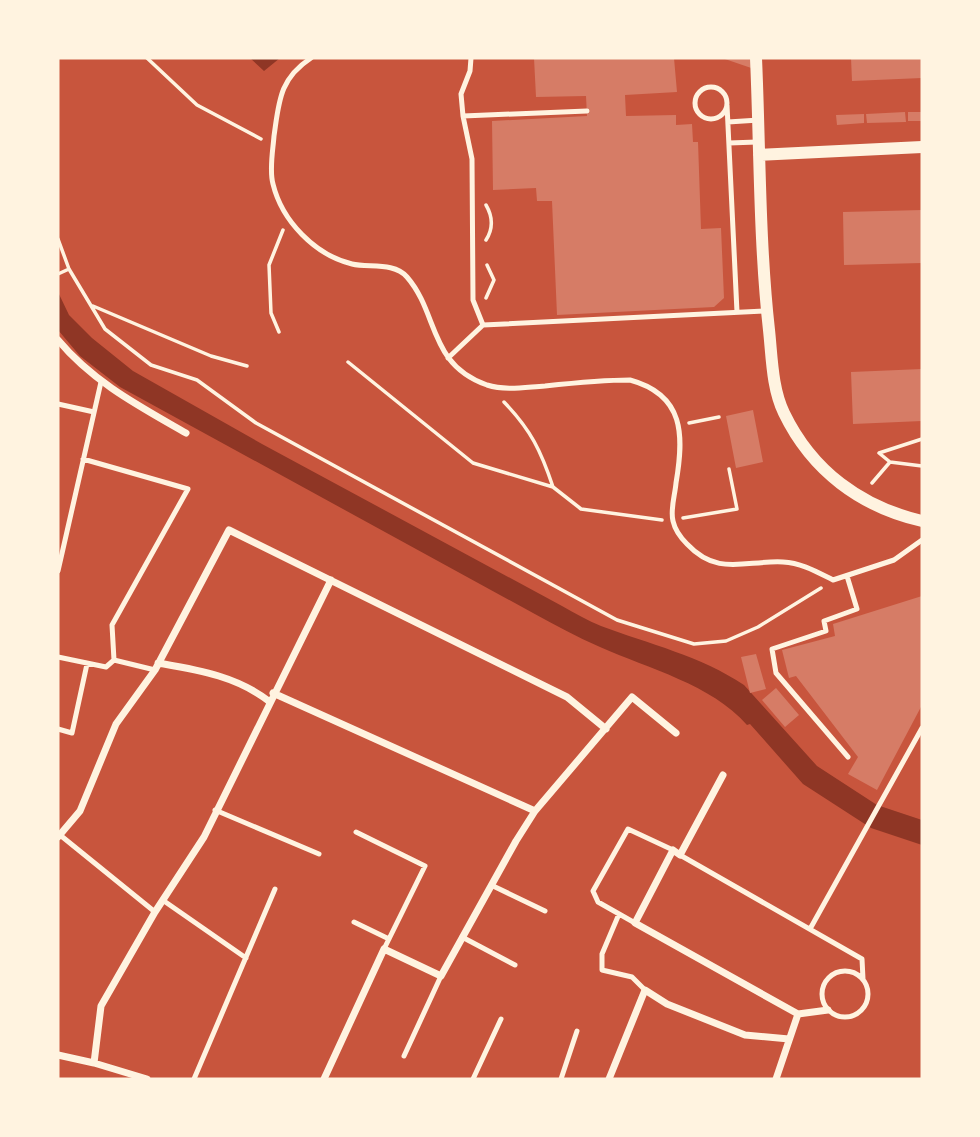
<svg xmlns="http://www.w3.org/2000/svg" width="980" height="1137" font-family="'Varela Round',sans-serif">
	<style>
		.water { fill: #8f3625 }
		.building { fill: #d67c66 }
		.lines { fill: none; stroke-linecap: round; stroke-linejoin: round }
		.path { stroke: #fff3e0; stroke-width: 3.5 }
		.service { stroke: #fff3e0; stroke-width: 5 }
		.minor { stroke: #fff3e0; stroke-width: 7 }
		.tertiary { stroke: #fff3e0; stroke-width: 12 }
	</style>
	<rect width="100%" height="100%" fill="#c8553d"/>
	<path class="water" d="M250 58H280L264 71Z
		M58 292 69 315 92 338 133 371 262 444 562 606C575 613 588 621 601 626 649 644 701 656 744 685L817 766 877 805 922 820V845L871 828 803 784 750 724 747 725C711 684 649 669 600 647 577 637 555 625 533 613L120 387 80 356 58 330Z"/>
	<path class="building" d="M534 58H674L677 92 625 95 626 116 676 115V125L692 124 693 142H698L701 229 721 228 724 298 714 307 557 315 552 201H537L536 188 493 190 492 121 587 116 586 96 536 97Z
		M722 58H756L757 70Z
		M851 58H922V78L852 81Z
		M905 112 906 122 867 123 866 114Z
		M908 112H922V121H908Z
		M864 114V123L837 125 836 115Z
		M922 210V263L844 265 843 212Z
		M922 369V421L853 424 851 372Z
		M753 410 763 462 736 468 726 416Z
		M922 596V705L877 790 848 774 858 757 796 676 789 678 782 650 835 636 833 624Z
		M756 654 766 689 750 693 741 657Z
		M776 688 799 715 785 727 762 700Z"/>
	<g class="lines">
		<path class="path" d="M147 58 197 105 261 139
			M58 239 69 269 105 329 151 365 197 380 256 423 617 620 694 644 726 641 758 627 821 588
			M486 240C493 229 493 217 486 205
			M58 274 69 269
			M486 298 494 280 487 265
			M93 306 211 356 247 366
			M279 332 271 313 269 265 283 230
			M348 362 473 463 553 487 581 509 662 520
			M504 402C531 430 541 451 553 487
			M689 423 719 417
			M890 462 879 453 922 439
			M872 483 890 462 922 466
			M683 518 737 509 729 469"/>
		<path class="service" d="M311 58C279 79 279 102 274 136 273 150 269 170 273 184 282 221 315 255 352 264 369 268 394 262 407 277 439 314 428 364 487 385 506 391 526 387 545 386 573 383 602 380 630 380 685 395 684 436 676 483 675 495 670 510 673 521 675 530 680 537 687 544 718 577 745 560 783 562 802 563 817 572 833 580L894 560 922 540
			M471 58 470 71 461 94 463 116 472 159 473 300 483 325 766 311
			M695 103a16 16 0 1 1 32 0a16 16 0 1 1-32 0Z
			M727 105 737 312
			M463 116 587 111
			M728 122 759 120
			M729 143 757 142
			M448 358 483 325
			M58 404 94 412
			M83 459 188 489 112 625 114 660 155 670
			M58 571 101 382
			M847 576 857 609 824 621 826 631 772 649 776 673 848 757
			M58 657 106 667 114 660
			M58 729 72 733 87 664
			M215 810 319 854
			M356 832 425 866 384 949
			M60 835 155 912
			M680 855 862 959 863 979
			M491 885 545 911
			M164 901 246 958
			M619 914 602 954V970L632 977 645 990
			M354 922 389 939
			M635 923 598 902 593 891 628 829 673 850
			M810 929 922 728
			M462 937 515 965
			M822 994a23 23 0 1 1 46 0a23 23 0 1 1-46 0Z
			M404 1056 441 976
			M194 1079 275 889
			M473 1079 501 1019
			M561 1079 577 1031"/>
		<path class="minor" d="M58 340C93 382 139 406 186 433
			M158 663C198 670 237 676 270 702
			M273 693 535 811
			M723 775 680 855 673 850 635 923 798 1014
			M58 837 80 811 116 724 155 670 229 530 567 697 606 729
			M58 1055 94 1063 147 1079
			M94 1063 101 1006 155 912 204 837 331 580
			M324 1079 384 949 441 976 516 841 535 811 632 697 676 733
			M609 1079 645 990 667 1004 745 1035 789 1039
			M776 1079 798 1014 828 1010"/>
		<path class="tertiary" d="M756 58C760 148 759 240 769 330 772 358 772 388 784 413 812 471 861 507 922 521
			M759 155 922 147"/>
	</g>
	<rect width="980" height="1137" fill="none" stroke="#fff3e0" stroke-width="119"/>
</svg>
